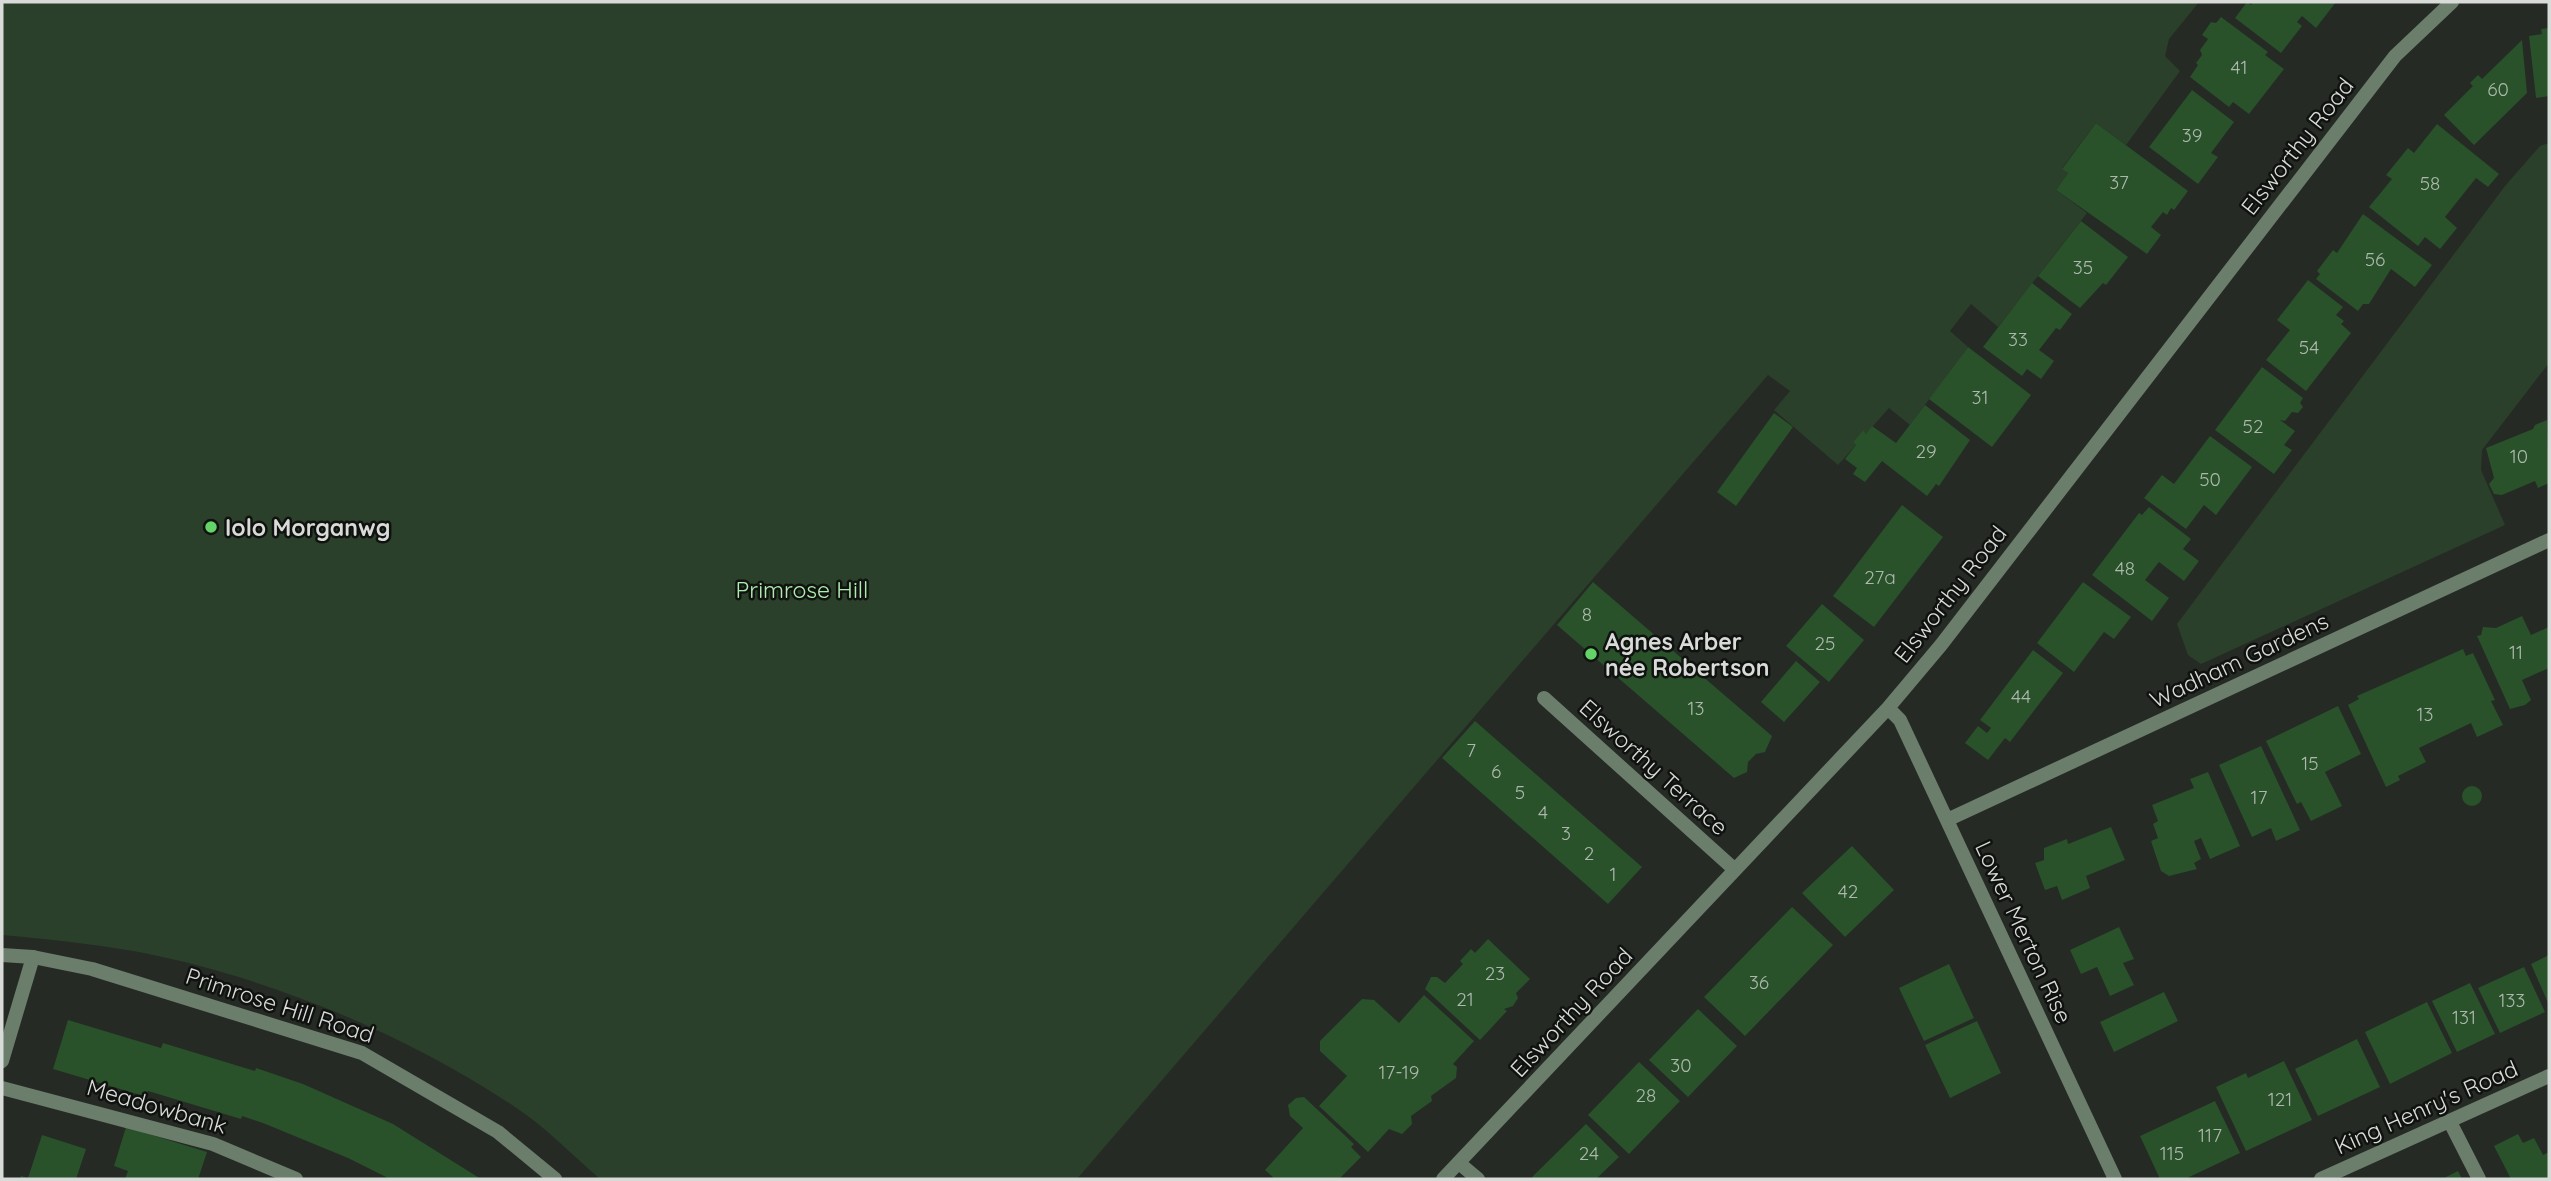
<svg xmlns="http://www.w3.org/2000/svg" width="2551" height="1181" font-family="Quicksand,sans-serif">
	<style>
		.green { fill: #2a402a }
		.building { fill: #29512a }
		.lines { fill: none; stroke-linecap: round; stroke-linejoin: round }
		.minor { stroke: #6b7d6b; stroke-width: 14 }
		.tertiary { stroke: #6b7d6b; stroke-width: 14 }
		.poi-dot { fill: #64d468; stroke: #101210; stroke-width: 2.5 }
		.labels { text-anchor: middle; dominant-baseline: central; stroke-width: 5; stroke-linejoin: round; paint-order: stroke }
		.number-label { font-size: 19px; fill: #acb8ac }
		.street-label { font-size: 23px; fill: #d8dbd8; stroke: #101210 }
		.poi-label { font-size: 23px; font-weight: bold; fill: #d8dbd8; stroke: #101210; text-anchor: start }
		.park-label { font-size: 23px; fill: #aeedad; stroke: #101210 }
	</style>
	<rect width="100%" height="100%" fill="#252a25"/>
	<path class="green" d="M2 2H2199L2169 39 2165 56 2180 71 2126 145 2096 123 2062 168 2068 173 2056 190 2087 213 1998 327 1971 304 1950 331 1968 347 1910 425 1889 408 1866 434 1862 431 1853 442 1856 445 1838 465 1774 410 1790 391 1768 375 1077 1179H600C573 1156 546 1127 515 1107 406 1034 268 977 139 952 94 944 47 939 2 935Z
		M2549 143V363L2482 450 2481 470 2505 525 2201 664 2188 655 2177 624 2505 186 2540 146Z"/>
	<path class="building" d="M2247 2 2251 5 2253 2H2336L2316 28 2302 16 2297 22 2302 26 2281 53 2235 18Z
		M2221 17 2268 52 2265 55 2284 69 2249 114 2233 102 2229 107 2190 77 2198 65 2196 63 2202 55 2200 50 2208 39 2202 35 2211 22 2216 23Z
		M2549 28V96L2536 98 2529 36 2542 34 2541 29Z
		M2522 40 2527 93 2474 145 2444 115 2473 86 2470 83 2478 75 2482 79Z
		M2192 90 2234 122 2211 153 2218 157 2198 184 2149 147Z
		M2096 123 2188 191 2174 210 2171 208 2167 215 2163 212 2151 227 2161 235 2147 254 2056 190 2068 173 2062 169Z
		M2437 124 2499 174 2488 187 2476 178 2445 217 2457 228 2440 249 2425 237 2418 246 2369 207 2392 179 2386 175 2408 148 2414 153Z
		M2363 214 2432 265 2415 287 2391 269 2369 304H2363L2358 311 2316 279 2320 274 2317 271 2333 250 2337 253Z
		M2081 221 2128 257 2106 285 2103 283 2080 308 2038 276Z
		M2308 280 2343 307 2336 315 2344 321 2341 324 2351 333 2306 391 2266 360 2290 330 2277 320Z
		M2032 283 2072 314 2060 330 2056 328 2039 350 2054 361 2041 379 2027 369 2022 376 1983 347Z
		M1968 347 2031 395 1992 447 1929 399Z
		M2262 367 2303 398 2300 403 2303 407 2298 413 2292 412 2285 421 2280 420 2295 431 2284 445 2292 450 2274 474 2215 430Z
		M1925 405 1970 440 1939 486 1936 484 1927 496 1882 461 1865 482 1853 474 1857 468 1845 459 1856 445 1853 442 1863 430 1866 434 1872 426 1896 443Z
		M1774 413 1793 427 1736 506 1717 492Z
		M2547 420 2549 483 2538 488 2535 481 2502 495 2494 494 2489 484 2494 478 2486 448 2533 429 2535 425Z
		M2210 436 2252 467 2216 515 2204 505 2186 529 2144 498 2162 475 2174 484Z
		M1902 505 1943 537 1874 627 1833 596Z
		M2149 507 2191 539 2183 549 2199 561 2184 581 2159 562 2145 580 2169 598 2152 621 2092 575 2139 513 2142 515Z
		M1593 582 1772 736 1765 752 1756 754 1748 762 1747 772 1734 778 1557 625Z
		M2083 582 2131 617 2114 639 2104 632 2074 672 2037 643Z
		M1822 604 1864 640 1829 682 1786 646Z
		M2522 616 2531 635 2549 627V668L2522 680 2531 700 2525 705 2510 709 2477 636 2481 635 2483 627 2496 628Z
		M2463 649 2466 656 2473 653 2495 700 2491 701 2503 725 2477 737 2471 723 2419 748 2426 762 2398 776 2400 780 2386 787 2348 705 2359 699 2357 696Z
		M2033 650 2063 673 2010 742 2005 738 1988 760 1965 743 1978 726 1987 733 1991 728 1980 720Z
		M1796 661 1820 682 1784 722 1761 702Z
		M2338 706 2361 754 2325 772 2342 806 2311 821 2301 802 2297 804 2266 741Z
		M1475 721 1642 867 1608 904 1442 758Z
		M2261 746 2300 830 2276 841 2271 828 2252 837 2219 765Z
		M2208 772 2240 846 2210 859 2201 838 2194 841 2201 859 2194 863 2197 869 2169 876 2161 871 2151 841 2158 838 2153 824 2158 821 2152 805 2194 788 2190 779Z
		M2462 796a10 10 0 1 1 20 0a10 10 0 1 1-20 0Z
		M2111 827 2125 860 2086 876 2090 888 2062 900 2057 886 2045 890 2035 863 2044 860V848L2067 839 2068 844Z
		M1852 846 1894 890 1845 937 1802 893Z
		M1792 907 1833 945 1745 1036 1704 997Z
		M2119 927 2134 959 2123 963 2134 985 2110 996 2097 967 2081 974 2070 950Z
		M1488 939 1530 979 1516 993 1518 998 1513 1006 1504 1009 1507 1011 1480 1040 1425 989 1431 977H1437L1445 983 1463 964 1460 961 1471 949 1475 953Z
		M2549 955V1005L2531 964Z
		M1949 964 1974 1018 1924 1041 1899 988Z
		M2524 967 2545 1012 2500 1033 2478 988Z
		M2470 983 2495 1034 2457 1052 2432 1001Z
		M2164 992 2178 1021 2114 1052 2100 1022Z
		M1424 995 1474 1041 1453 1064 1457 1067 1456 1078 1431 1096 1432 1101 1411 1116 1412 1124 1402 1134 1389 1129 1368 1152 1319 1106 1347 1076 1320 1051V1041L1362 999 1374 1000 1399 1023Z
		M2427 1002 2452 1053 2390 1084 2365 1032Z
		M1698 1009 1737 1046 1688 1097 1649 1060Z
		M68 1020 161 1048 163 1043 255 1071 256 1068 303 1084 393 1124 481 1179H390L348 1158 263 1123 242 1116 241 1119 148 1091 147 1097 53 1069Z
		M1977 1021 2001 1073 1950 1098 1925 1045Z
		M2357 1039 2380 1087 2318 1116 2295 1069Z
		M2284 1061 2312 1120 2246 1151 2216 1087 2246 1073 2248 1078Z
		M1639 1062 1680 1101 1629 1154 1588 1115Z
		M1304 1097 1354 1144 1351 1147 1361 1157 1339 1179H1275L1265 1170 1303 1128 1290 1116 1288 1105 1296 1098Z
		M2215 1101 2240 1153 2185 1179H2160L2140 1136Z
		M1586 1124 1619 1157 1596 1179H1535L1532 1177Z
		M126 1127 207 1152 198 1179H125L128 1171 114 1166Z
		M2518 1134 2523 1143 2534 1138 2543 1155 2549 1152V1179H2511L2494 1146Z
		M42 1135 86 1149 76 1179H20L21 1176 28 1178Z
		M2458 1171 2462 1179H2442Z"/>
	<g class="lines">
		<path class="minor" d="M1544 698 1734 869
			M1888 708 1900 720 2115 1179
			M1947 820 2549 540
			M2 1061 33 957
			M2 1088 213 1144 296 1179
			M2450 1122 2479 1179
			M1459 1163 1478 1179
			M1443 1179 1888 708 1941 645 2395 56 2452 2
			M2321 1179 2549 1076"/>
		<path class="tertiary" d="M2 955 33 957 92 969 362 1053 498 1132 555 1179"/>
	</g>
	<g class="poi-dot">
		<circle cx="211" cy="527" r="7"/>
		<circle cx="1591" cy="654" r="7"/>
	</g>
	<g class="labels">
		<g class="number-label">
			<text x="2239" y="67">41</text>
			<text x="2498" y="89">60</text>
			<text x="2192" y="135">39</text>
			<text x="2119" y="182">37</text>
			<text x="2430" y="183">58</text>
			<text x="2375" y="259">56</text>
			<text x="2083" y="267">35</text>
			<text x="2018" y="339">33</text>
			<text x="2309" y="347">54</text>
			<text x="1980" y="397">31</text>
			<text x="2253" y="426">52</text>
			<text x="1926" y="451">29</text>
			<text x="2519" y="456">10</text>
			<text x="2210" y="479">50</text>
			<text x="2125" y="568">48</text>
			<text x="1880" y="577">27a</text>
			<text x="1587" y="614">8</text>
			<text x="1825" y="643">25</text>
			<text x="2516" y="652">11</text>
			<text x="2021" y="696">44</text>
			<text x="1696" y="708">13</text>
			<text x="2425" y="714">13</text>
			<text x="1471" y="750">7</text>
			<text x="2310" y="763">15</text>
			<text x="1496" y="771">6</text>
			<text x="1520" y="792">5</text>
			<text x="2259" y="797">17</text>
			<text x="1543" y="812">4</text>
			<text x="1566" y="833">3</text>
			<text x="1589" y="853">2</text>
			<text x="1613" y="874">1</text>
			<text x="1848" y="891">42</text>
			<text x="1495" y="973">23</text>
			<text x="1759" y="982">36</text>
			<text x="1465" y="999">21</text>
			<text x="2512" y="1000">133</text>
			<text x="2464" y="1017">131</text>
			<text x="1681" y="1065">30</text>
			<text x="1399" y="1072">17-19</text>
			<text x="1646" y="1095">28</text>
			<text x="2280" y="1099">121</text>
			<text x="2210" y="1135">117</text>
			<text x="1589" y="1153">24</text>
			<text x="2172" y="1153">115</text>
		</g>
		<g class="street-label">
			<text transform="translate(2297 146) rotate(-52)">Elsworthy Road</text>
			<text transform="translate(1950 594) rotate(-52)">Elsworthy Road</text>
			<text transform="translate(2239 660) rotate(-25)">Wadham Gardens</text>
			<text transform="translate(1654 767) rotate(42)">Elsworthy Terrace</text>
			<text transform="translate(2024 932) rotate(65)">Lower Merton Rise</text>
			<text transform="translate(280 1005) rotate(18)">Primrose Hill Road</text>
			<text transform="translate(1571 1012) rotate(-47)">Elsworthy Road</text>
			<text transform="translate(157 1106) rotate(16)">Meadowbank</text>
			<text transform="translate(2426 1107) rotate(-24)">King Henry's Road</text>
		</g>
		<g class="poi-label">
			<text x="225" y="527">Iolo Morganwg</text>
			<text x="1605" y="641">Agnes Arber<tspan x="1605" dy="26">née Robertson</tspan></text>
		</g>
		<g class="park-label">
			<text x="802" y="589">Primrose Hill</text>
		</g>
	</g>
	<rect width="2551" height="1181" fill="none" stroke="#d8dbd8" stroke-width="7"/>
</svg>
